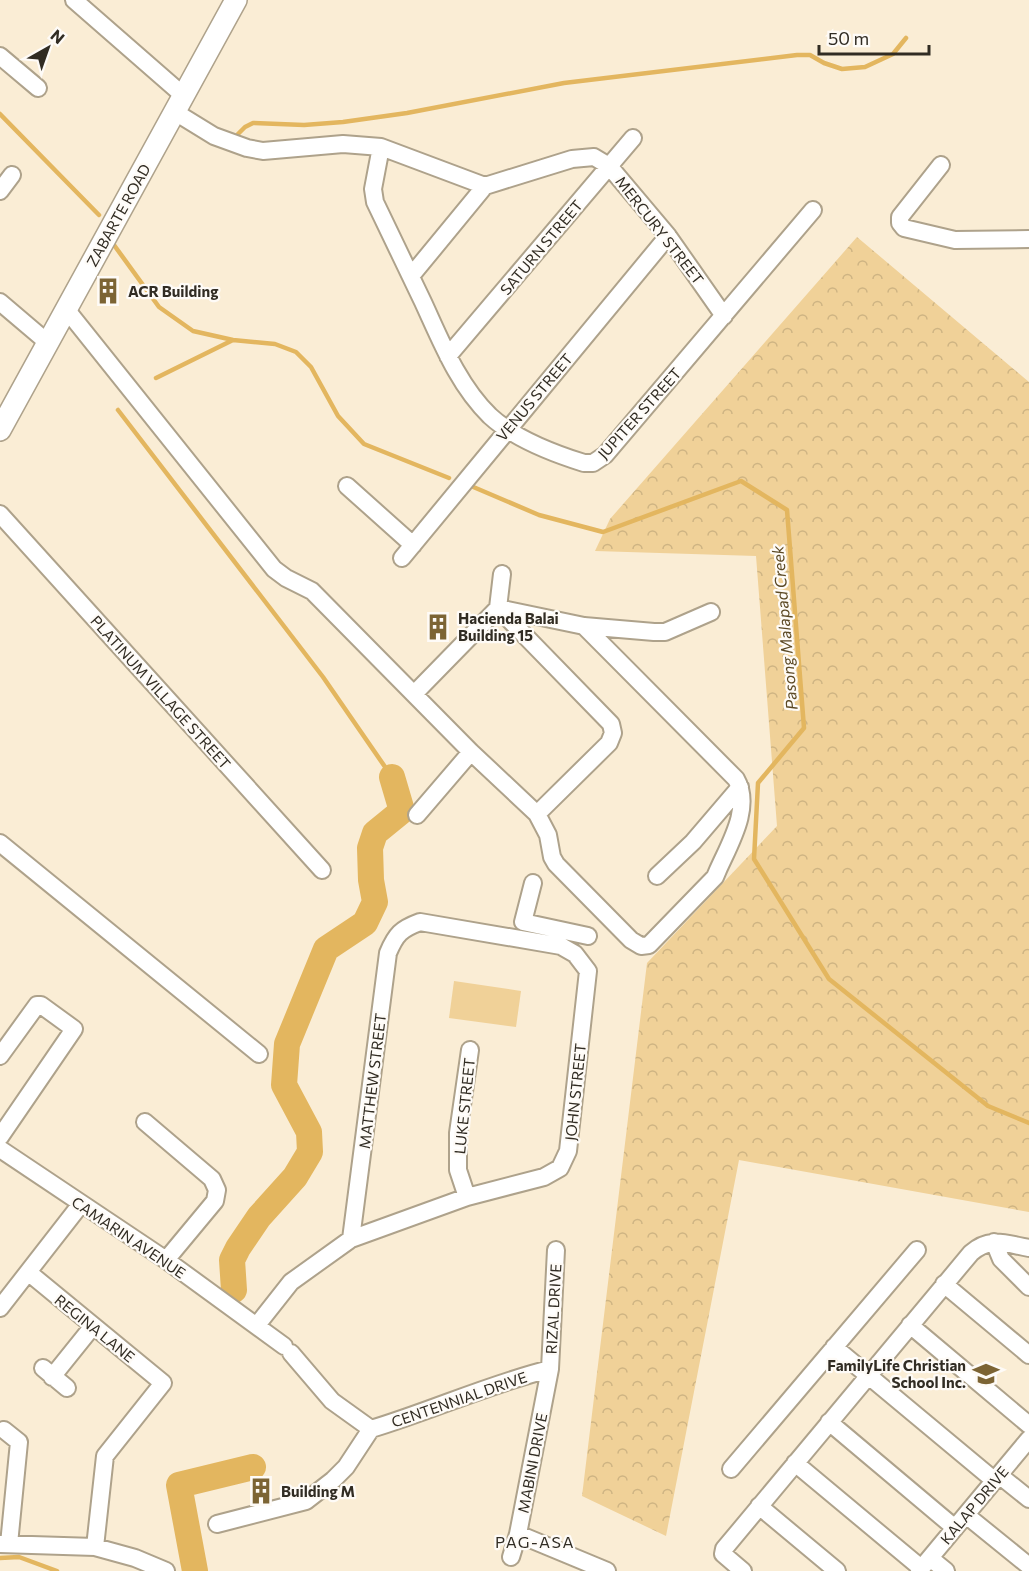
<svg xmlns="http://www.w3.org/2000/svg" width="1029" height="1571" font-family="Commissioner,sans-serif">
	<style>
		.green { fill: #f0d198 }
		.forest { fill: url(#forest-crowns) }
		.lines { fill: none; stroke-linecap: round; stroke-linejoin: round }
		.stream { stroke: #e3b65f; stroke-width: 4.5 }
		.river { stroke: #e3b65f; stroke-width: 26 }
		.minor-casing { stroke: #aea28b; stroke-width: 20 }
		.major-casing { stroke: #aea28b; stroke-width: 24 }
		.minor { stroke: #fff; stroke-width: 16 }
		.major { stroke: #fff; stroke-width: 21 }
		.labels { text-anchor: middle; dominant-baseline: central; stroke-width: 4.5; stroke-linejoin: round; paint-order: stroke }
		.street-label { font-size: 15px; fill: #312c23; stroke: #fefbf7 }
		.poi-label { font-size: 15px; font-weight: bold; fill: #312c23; stroke: #fefbf7; text-anchor: start }
		.water-label { font-size: 16px; font-style: italic; fill: #5c4924; stroke: #fefbf7 }
		.neighbourhood-label { font-size: 16px; letter-spacing: 1.5px; fill: #312c23; stroke: #fefbf7 }
	</style>
	<defs>
		<pattern id="forest-crowns" width="20" height="18" patternUnits="userSpaceOnUse" patternTransform="scale(1.5)"><rect width="20" height="18" fill="#f0d198"/><path d="M2 6a3 3 0 1 1 6 0M12 15a3 3 0 1 1 6 0" fill="none" stroke="#ceb483"/></pattern>
	</defs>
	<rect width="100%" height="100%" fill="#faedd5"/>
	<path class="green" d="M454 981 521 991 516 1027 449 1018Z"/>
	<path class="forest" d="M857 237 1029 382V1212L739 1160 666 1536 582 1496 647 963 777 826 756 556 595 551 610 519Z"/>
	<g class="lines">
		<path class="stream" d="M0 114 99 215
			M238 134 245 127 253 123 304 125 343 122 407 113 564 83 797 55H810L824 63 842 69 865 67 893 54 906 38
			M114 245 159 307 193 331 233 340 275 344 296 352 311 367 338 416 364 444 449 478
			M156 378 233 340
			M118 410 323 677 392 777
			M471 486 539 515 603 532 741 481 787 510 804 728 758 783 754 859 829 979 988 1106 1029 1123
			M0 1558 19 1557 57 1571"/>
		<path class="river" d="M234 1290 232 1260 238 1248 259 1217 295 1177 310 1152 309 1132 284 1085 287 1044 326 949 365 923 375 902 371 880 370 848 375 833 402 811 392 777
			M195 1571 179 1485 253 1467"/>
		<g class="minor-casing">
			<path id="minor" d="M74 0 184 96
				M0 56 38 88
				M175 112 214 136 247 148 263 151 343 144 381 147 485 186 572 159 594 157 609 166 668 236 724 316
				M381 147 373 189 375 202C391 236 407 268 423 302 441 341 458 385 490 416 515 439 552 453 584 463H593L605 455 813 210
				M941 165 900 217V223L904 228 955 240 1029 239
				M0 191 12 175
				M411 276 485 186
				M0 302 47 342
				M66 309 274 569 286 578 312 591 471 752 537 814 548 835 552 857 556 864 631 940 641 946 649 945 715 877 718 870C730 843 752 807 736 779L584 626
				M448 356 633 138
				M347 486 413 545
				M0 514 322 870
				M402 558 668 236
				M502 574 498 608 611 724 613 733 609 743 537 814
				M414 694 498 608 584 626 654 632H665L711 612
				M417 815 471 752
				M0 843 259 1054
				M657 876 693 842 740 787
				M533 883 523 922 588 936
				M0 1056 37 1005H41L74 1029 0 1137
				M145 1122 212 1179 217 1190 215 1201 166 1260
				M0 1149 166 1260 284 1346
				M467 1197 458 1170V1133L470 1050
				M994 1242 1001 1259 1029 1287
				M28 1272 163 1383 105 1456 95 1547
				M944 1284 1029 1355
				M0 1308 81 1204
				M257 1325 291 1282 351 1239 467 1197 544 1177 560 1168 568 1151 588 971 575 954 561 946 420 922C401 929 396 934 388 953L351 1239
				M910 1325 1029 1425
				M834 1347 995 1481
				M291 1353 332 1401 371 1429C431 1411 489 1384 550 1369
				M43 1368 67 1388
				M52 1377 93 1326
				M829 1422 955 1528
				M4 1430 19 1442 9 1544
				M795 1463 921 1568
				M731 1469 917 1250
				M999 1475 1029 1499
				M759 1506 837 1571
				M966 1515 1029 1566
				M217 1524 306 1501 333 1480 346 1467 371 1429
				M518 1534 607 1571
				M0 1544 95 1547 135 1558 166 1571
				M511 1557 518 1534 550 1369 556 1250
				M930 1558 946 1571
				M743 1571 723 1554 724 1549 971 1253C990 1236 1006 1244 1029 1248
				M919 1571 1029 1439"/>
		</g>
		<g class="major-casing">
			<path id="major" d="M0 430 236 0"/>
		</g>
		<use href="#minor" class="minor"/>
		<use href="#major" class="major"/>
	</g>
	<defs>
		<g id="building-bare" transform="scale(2.07)"><path d="M-4-6H4V6H1V3H-1V6H-4ZM-2.5-4.3h1.7v1.8h-1.7ZM.8-4.3h1.7v1.8H.8ZM-2.5-1h1.7V.8h-1.7ZM.8-1h1.7V.8H.8Z" fill="#7c6434" stroke="#fefbf7" stroke-width="2.5" paint-order="stroke"/></g>
		<g id="school-bare" transform="scale(2.07)"><path d="M0-5L7-2L0 1L-7-2ZM-4 1L0 2.5L4 1V4Q0 6-4 4Z" fill="#7c6434" stroke="#fefbf7" stroke-width="2.5" paint-order="stroke"/></g>
	</defs>
	<g fill-rule="evenodd">
		<use href="#building-bare" x="108" y="291"/>
		<use href="#building-bare" x="438" y="627"/>
		<use href="#school-bare" x="986" y="1374"/>
		<use href="#building-bare" x="261" y="1491"/>
	</g>
	<g class="labels">
		<g class="street-label">
			<text transform="translate(118 215) rotate(-61)">ZABARTE ROAD</text>
			<text transform="translate(660 230) rotate(52)">MERCURY STREET</text>
			<text transform="translate(541 247) rotate(-50)">SATURN STREET</text>
			<text transform="translate(534 397) rotate(-50)">VENUS STREET</text>
			<text transform="translate(639 413) rotate(-48)">JUPITER STREET</text>
			<text transform="translate(161 692) rotate(48)">PLATINUM VILLAGE STREET</text>
			<text transform="translate(372 1081) rotate(-83)">MATTHEW STREET</text>
			<text transform="translate(575 1092) rotate(-84)">JOHN STREET</text>
			<text transform="translate(464 1106) rotate(-84)">LUKE STREET</text>
			<text transform="translate(129 1237) rotate(34)">CAMARIN AVENUE</text>
			<text transform="translate(553 1309) rotate(-87)">RIZAL DRIVE</text>
			<text transform="translate(95 1328) rotate(39)">REGINA LANE</text>
			<text transform="translate(459 1399) rotate(-19)">CENTENNIAL DRIVE</text>
			<text transform="translate(532 1463) rotate(-79)">MABINI DRIVE</text>
			<text transform="translate(974 1505) rotate(-50)">KALAP DRIVE</text>
		</g>
		<g class="poi-label">
			<text x="128" y="291">ACR Building</text>
			<text x="458" y="618">Hacienda Balai<tspan x="458" dy="17">Building 15</tspan></text>
			<text x="966" y="1365" text-anchor="end">FamilyLife Christian<tspan x="966" dy="17">School Inc.</tspan></text>
			<text x="281" y="1491">Building M</text>
		</g>
		<g class="water-label">
			<text transform="translate(784 628) rotate(-95)">Pasong Malapad Creek</text>
		</g>
		<g class="neighbourhood-label">
			<text x="535" y="1541">PAG-ASA</text>
		</g>
	</g>
	<g transform="translate(48 48) rotate(40)" stroke="#fefbf7" stroke-width="4.5" paint-order="stroke">
	<path d="M0-4.5L10 22L0 15L-10 22Z" fill="#312c23"/>
	<text y="-9" font-size="16" font-weight="bold" text-anchor="middle" fill="#312c23">N</text>
	</g>
	<path d="M819 45v9h110v-9" fill="none" stroke="#312c23" stroke-width="3"/>
	<text x="828" y="45" font-size="18" fill="#312c23" stroke="#fefbf7" stroke-width="4.5" paint-order="stroke">50 m</text>
</svg>
